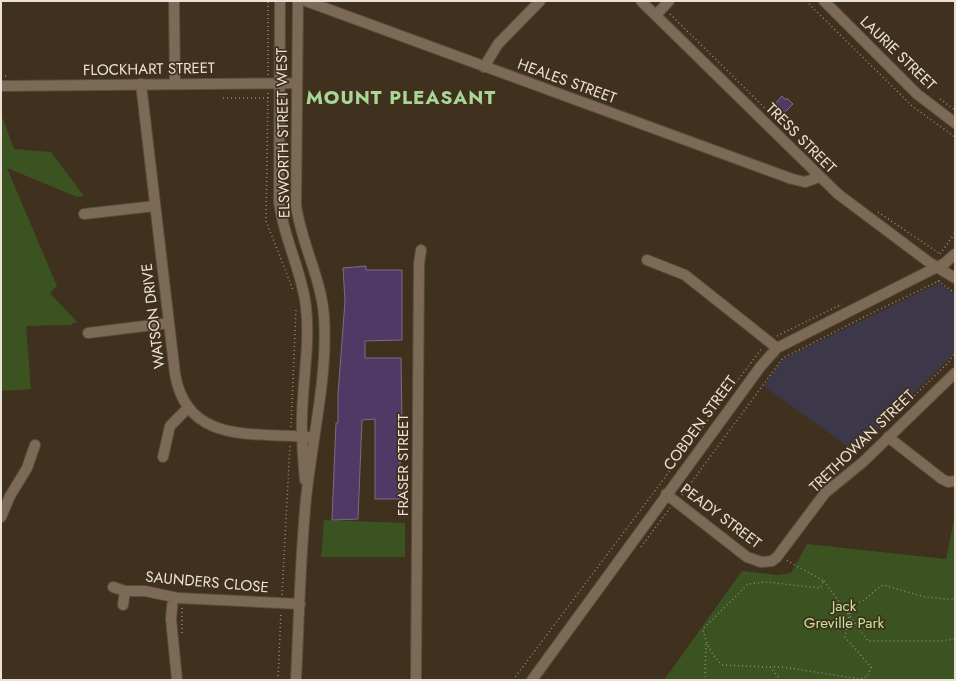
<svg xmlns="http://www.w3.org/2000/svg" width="956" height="681" font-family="Jost,sans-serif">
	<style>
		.education { fill: #3d3849 }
		.green { fill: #3b5221 }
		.building { fill: #513966; stroke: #786d83 }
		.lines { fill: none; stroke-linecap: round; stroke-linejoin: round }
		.minor-casing { stroke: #594d3c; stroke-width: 12 }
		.path { stroke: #96897b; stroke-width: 1.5; stroke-dasharray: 1 3; stroke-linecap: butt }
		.minor { stroke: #7c6a57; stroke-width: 10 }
		.labels { text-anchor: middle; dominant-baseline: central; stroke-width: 3.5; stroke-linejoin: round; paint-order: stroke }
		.street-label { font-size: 15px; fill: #ece2d7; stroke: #40301e }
		.park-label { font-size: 15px; fill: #c1e89a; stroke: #40301e }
		.district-label { font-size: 19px; font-weight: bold; letter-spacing: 1px; fill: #aad695; stroke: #40301e }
	</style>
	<rect width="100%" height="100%" fill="#40301e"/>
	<path class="education" d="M939 283 955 294V353L854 451 764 386 783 359Z"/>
	<path class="green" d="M1 114 14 149 51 152 84 196 77 197 7 168 57 286 50 293 77 322 70 325 26 326 31 389 1 391Z
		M955 515V680H664L742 571 778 575 791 573 807 544 946 559Z
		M324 520 405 523V557H321Z"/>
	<path class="building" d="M782 96 786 100 787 98 793 104 783 114 773 106Z
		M366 266V270H402V340L365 341V358H401L402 426H400V499H375V419L362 420 358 519 332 520 336 423H338V394L345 301 343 268Z"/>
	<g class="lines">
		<g class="minor-casing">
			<path id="minor" d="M174 1 175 84
				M280 1 279 201C283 238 302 270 306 307 310 343 303 380 302 416 301 437 303 458 305 480
				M306 1 792 179 805 182 819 177
				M641 1 838 194 930 263 955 278
				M824 1 917 94 955 123
				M656 15 669 1
				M484 67 498 44 540 1
				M141 84 175 374C187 445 254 432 308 437
				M1 86 297 83
				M84 214 155 206
				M647 260 685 275 777 348
				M88 333 169 323
				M888 437 942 479 948 482 955 481
				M163 457 170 426 188 408
				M666 494 747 557 761 562 772 561 777 557 825 493 863 462 955 373
				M1 517 10 496 27 468 35 445
				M113 587 125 591H145L178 598 300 604
				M173 597 171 619 177 680
				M123 605 125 591
				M296 680C299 620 300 559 306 499 312 438 328 377 324 316 321 277 301 243 296 205L298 1
				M416 680 419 264 421 250
				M532 680 761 366 777 348 945 263 955 254"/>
		</g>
		<path class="path" d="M806 1 912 106 955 137
			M670 14 778 121
			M268 75V1
			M1 76H9
			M918 81 926 88
			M268 93 266 221 293 290
			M223 98H268
			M940 99 955 110
			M878 212 940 254
			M940 254 955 233
			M938 281 955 293
			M777 336 842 304
			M291 427 296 309
			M854 454 948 363 955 353
			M682 495 783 358 874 312 941 280
			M641 547 670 508
			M824 581 868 641H940L955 639
			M282 595 290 445
			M182 608V634
			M706 644 705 675 707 680
			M770 667H783L860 679 868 676 871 667 845 637 850 612 855 604C867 601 872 591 883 585L925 597 955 600
			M278 680 281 612
			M513 680 762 348
			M781 680 770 667 722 665C711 654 706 644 703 629L748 584 766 582 820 588 824 581 786 560"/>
		<use href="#minor" class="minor"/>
	</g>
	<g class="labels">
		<g class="street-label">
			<text transform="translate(898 53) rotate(44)">LAURIE STREET</text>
			<text transform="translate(149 69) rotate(-1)">FLOCKHART STREET</text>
			<text transform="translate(567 81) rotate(20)">HEALES STREET</text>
			<text transform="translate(283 133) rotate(-91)">ELSWORTH STREET WEST</text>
			<text transform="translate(801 138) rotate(45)">TRESS STREET</text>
			<text transform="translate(153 316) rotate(-97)">WATSON DRIVE</text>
			<text transform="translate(700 423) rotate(-54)">COBDEN STREET</text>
			<text transform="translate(862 441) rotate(-44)">TRETHOWAN STREET</text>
			<text transform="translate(403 465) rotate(-90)">FRASER STREET</text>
			<text transform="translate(721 516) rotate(37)">PEADY STREET</text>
			<text transform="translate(207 582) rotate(5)">SAUNDERS CLOSE</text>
		</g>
		<g class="park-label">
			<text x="844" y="606">Jack<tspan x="844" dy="17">Greville Park</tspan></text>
		</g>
		<g class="district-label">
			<text x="401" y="97">MOUNT PLEASANT</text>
		</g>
	</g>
	<rect width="956" height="681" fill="none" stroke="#ece2d7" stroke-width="4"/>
</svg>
